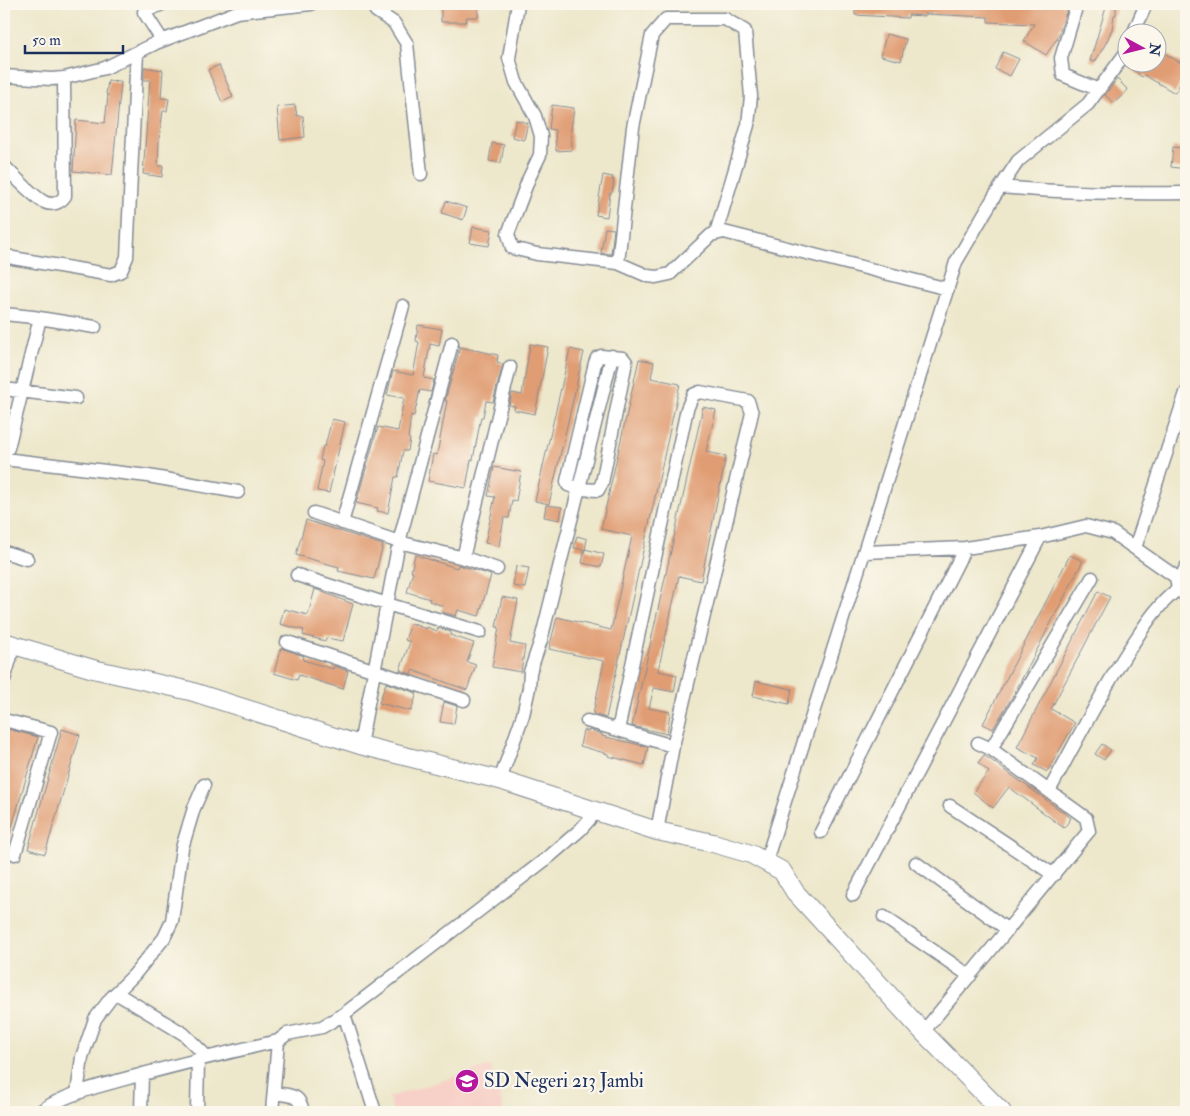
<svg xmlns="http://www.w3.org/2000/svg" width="1190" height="1116" font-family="'IM FELL Double Pica',serif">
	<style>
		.built { fill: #f7d1c8 }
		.building { fill: #e09c72 }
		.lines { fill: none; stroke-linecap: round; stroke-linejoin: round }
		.street-casing { stroke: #848b94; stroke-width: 15 }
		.secondary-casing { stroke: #848b94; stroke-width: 20 }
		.street { stroke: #fff; stroke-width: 12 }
		.secondary { stroke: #fff; stroke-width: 18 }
		.labels { text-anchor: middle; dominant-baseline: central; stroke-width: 4.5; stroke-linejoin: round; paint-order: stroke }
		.poi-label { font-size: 19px; fill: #1b2f5e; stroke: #fbf7ec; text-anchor: start }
	</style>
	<rect width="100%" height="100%" fill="#fbf7ec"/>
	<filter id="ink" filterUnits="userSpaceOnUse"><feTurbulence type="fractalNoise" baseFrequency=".02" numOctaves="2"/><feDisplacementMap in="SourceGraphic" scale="10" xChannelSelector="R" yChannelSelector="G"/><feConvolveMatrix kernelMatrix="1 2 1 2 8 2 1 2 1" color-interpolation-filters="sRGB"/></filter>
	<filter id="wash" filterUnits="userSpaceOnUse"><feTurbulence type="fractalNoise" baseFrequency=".0096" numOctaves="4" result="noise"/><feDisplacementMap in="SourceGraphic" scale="20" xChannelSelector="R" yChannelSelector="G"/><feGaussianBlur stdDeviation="1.12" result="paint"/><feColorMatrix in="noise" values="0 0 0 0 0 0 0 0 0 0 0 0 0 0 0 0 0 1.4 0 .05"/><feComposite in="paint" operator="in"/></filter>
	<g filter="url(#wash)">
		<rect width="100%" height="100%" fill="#ede7cb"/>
		<path class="built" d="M490 1066 504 1112H393L389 1097Z"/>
		<g id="blocks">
			<path class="building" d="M441 4H478V17H467L466 22H441Z
				M855 4H1069L1057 40H1056L1046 55 1024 41 1034 24 988 22V17L925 14V16L908 15V18L855 15Z
				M1107 4H1116V15H1114L1112 29 1107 41 1095 62 1090 61Z
				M886 34 906 39 901 61 881 56Z
				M1003 52 1019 59 1010 76 995 69Z
				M1158 53 1162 56 1164 53 1186 66V72L1175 93 1144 75 1142 77 1127 65 1129 62H1158Z
				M219 65 233 97 222 102 208 70Z
				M144 67 163 70 161 98 169 99 167 111H163L159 139 158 166H163L162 177 143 174 150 80H144Z
				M1117 79 1128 90 1114 103 1105 95Z
				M108 81 121 82 112 175 73 171 76 120 105 123 108 95 106 94Z
				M295 105 297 116H303L305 137 280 140 277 107Z
				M552 105 574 108 571 130 572 150 556 151 555 130 549 129Z
				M516 120 528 123 524 140 512 137Z
				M492 143 504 145 501 163 489 161Z
				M1173 147 1186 148V169L1171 167Z
				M603 175 613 177 612 180H614L612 193H610L607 217 596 215Z
				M446 201 467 208 463 220 442 213Z
				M473 227 492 230 489 246 470 243Z
				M605 228 614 229 611 254 601 253Z
				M418 325 442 329 439 346 430 344 424 378 434 380 431 392 420 390 414 416 411 415 408 438 410 439 408 451H403L398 477H395L388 513 377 511 378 508 356 503 378 427 398 431 404 398 387 395 393 371 413 375 419 342 416 341Z
				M530 344 548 347 535 414 514 410 515 406 509 405 512 393 522 395Z
				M460 347 498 355 497 362 503 364 493 402 486 401 483 417H481L473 460H471L466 488 428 481 433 454 437 455 447 401H445Z
				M570 349 584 352 549 504 535 501Z
				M639 359 654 362 651 378 680 384 606 718 593 714 604 661 549 649 557 617 611 630 632 536 601 529Z
				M703 407 716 410 706 452 726 456 701 581 679 576 658 671 677 675 674 692 654 688 649 708 670 712 667 734 632 726Z
				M332 419 345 422 329 493 317 491 323 461 320 460 323 446H325Z
				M494 467 521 472 516 501 512 500 509 518H504L499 546 485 543 495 497 488 496Z
				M546 505 562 507 560 520 544 517Z
				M306 520 383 545 374 579 338 571 339 567 296 555Z
				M577 536 587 539 585 550 574 548Z
				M585 549 604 554 601 567 582 563Z
				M415 555 457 568 458 565 462 566 491 575 479 616 458 610 456 616 442 612 443 606 429 601 430 599 407 592 413 572 411 571Z
				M1070 555 1083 561 1014 694 993 729 983 724Z
				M516 566 529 568 525 588 513 586Z
				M315 589 353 604 343 641 326 638 325 641 303 635 304 630 280 624 284 609 308 615Z
				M1098 591 1110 597 1051 709 1075 723 1047 772 1034 765 1038 758 1017 747Z
				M502 597 518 600 510 643 525 646 521 672 492 667 499 627H496Z
				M411 623 426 629 427 627 437 631 438 628 451 632 450 635 474 643 467 662 476 665 467 690 412 670 411 674 400 670 410 642 405 640Z
				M281 648 304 656 303 660 333 669 334 666 348 671 343 689 299 675 297 680 274 673Z
				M756 681 792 689 789 704 753 696Z
				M386 683 417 693 411 711 379 703Z
				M444 702 457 706 454 724 440 722Z
				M4 728 38 737 7 844H4Z
				M62 729 80 735 45 854 28 849Z
				M583 730 589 731V730L602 734V736L648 747 644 765 608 756V754L580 746Z
				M1102 744 1111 750 1104 760 1095 754Z
				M984 755 1071 818 1064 828 1009 787 993 808 973 792 989 772 978 763Z"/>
		</g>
	</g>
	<g filter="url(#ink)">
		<use href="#blocks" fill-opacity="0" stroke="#848b94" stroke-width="1"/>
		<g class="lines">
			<g class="street-casing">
				<path id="street" d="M162 4 144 12 162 40
					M376 4V11L394 23 407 44 421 174
					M518 4 509 58 516 82 535 116 541 136 540 155 529 178 508 234 512 248 537 254 618 263 648 276 656 277 670 274 711 235 724 232 948 289
					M1077 4 1061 58 1063 75 1099 90
					M1134 32 1146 4
					M4 76 51 79 64 78 105 68 156 43 237 12 311 4
					M4 166C13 175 34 197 44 202 52 206 60 203 65 196L64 78
					M1001 187C1063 193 1124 194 1186 193
					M4 254 13 258 100 273 111 275 121 271 127 257 137 53
					M618 263 633 127 652 35 666 19H725L745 31 751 96 748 125 716 233
					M4 314 33 317 95 327
					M601 356 623 358 626 362 602 483 598 490 579 489 568 485 567 481 595 363 597 358Z
					M4 389 76 398
					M4 453 8 448 40 318
					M4 459 148 476 238 492
					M314 513 399 542 468 559 497 569
					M342 523 403 306
					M1135 548 1186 393
					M4 552 27 559
					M865 552 965 548 1040 537 1086 526 1113 533 1176 577 1178 589 1186 596
					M463 558 510 367
					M297 575 387 604 480 632
					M1178 584 1186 567
					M287 642 464 700
					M4 680 14 646
					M4 720 51 732 15 854
					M587 721 673 746
					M618 730 687 409 693 395 700 392 748 401 752 413 673 746 657 831
					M360 745 399 542 452 343
					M991 749 1092 578
					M500 780 523 715 529 688 530 672 541 640 612 356
					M1049 791C1075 744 1099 696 1128 651 1144 627 1155 607 1178 589
					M950 806 1054 875
					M821 832 965 548
					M766 861 956 262 994 197 1018 161 1088 104 1128 50
					M916 863 1008 930
					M853 895 1040 537
					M884 917 970 976
					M116 993 184 1034 207 1057
					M344 1014 375 1112
					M923 1032 1089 831 1086 818 991 749 978 743
					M274 1093C291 1096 299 1093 303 1112
					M77 1094 82 1057 95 1019 111 998 134 975 164 938 172 921 182 848 194 808 204 785
					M39 1112C64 1094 106 1084 136 1076 183 1063 230 1052 278 1041L287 1034 322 1027 344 1014 550 856 580 830 596 812
					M141 1112 142 1074
					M197 1112 198 1059
					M272 1112 278 1041"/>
			</g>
			<g class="secondary-casing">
				<path id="secondary" d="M4 642 93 669 190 691 360 745 500 780 657 831 713 843 751 854 782 871 795 892 923 1032 1002 1112"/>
			</g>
			<use href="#street" class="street"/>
			<use href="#secondary" class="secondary"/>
		</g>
	</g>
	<defs>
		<g id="school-disc" transform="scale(1.25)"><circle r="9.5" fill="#b5179e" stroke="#fbf7ec"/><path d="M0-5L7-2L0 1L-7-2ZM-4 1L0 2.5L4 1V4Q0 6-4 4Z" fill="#fff"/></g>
	</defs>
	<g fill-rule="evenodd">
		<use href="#school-disc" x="467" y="1081"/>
	</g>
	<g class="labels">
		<g class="poi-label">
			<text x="484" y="1081">SD Negeri 213 Jambi</text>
		</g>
	</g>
	<rect width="1190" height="1116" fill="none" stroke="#fbf7ec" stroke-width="20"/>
	<g transform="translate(1142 48) rotate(97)"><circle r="24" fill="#fbf7ec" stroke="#a1a7b3"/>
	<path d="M0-4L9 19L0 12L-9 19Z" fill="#b5179e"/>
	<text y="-8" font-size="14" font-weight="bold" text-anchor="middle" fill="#1b2f5e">N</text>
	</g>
	<path d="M25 45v8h98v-8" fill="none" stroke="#1b2f5e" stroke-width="2.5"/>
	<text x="32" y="45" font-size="15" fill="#1b2f5e" stroke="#fbf7ec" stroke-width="4" paint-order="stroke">50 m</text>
</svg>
